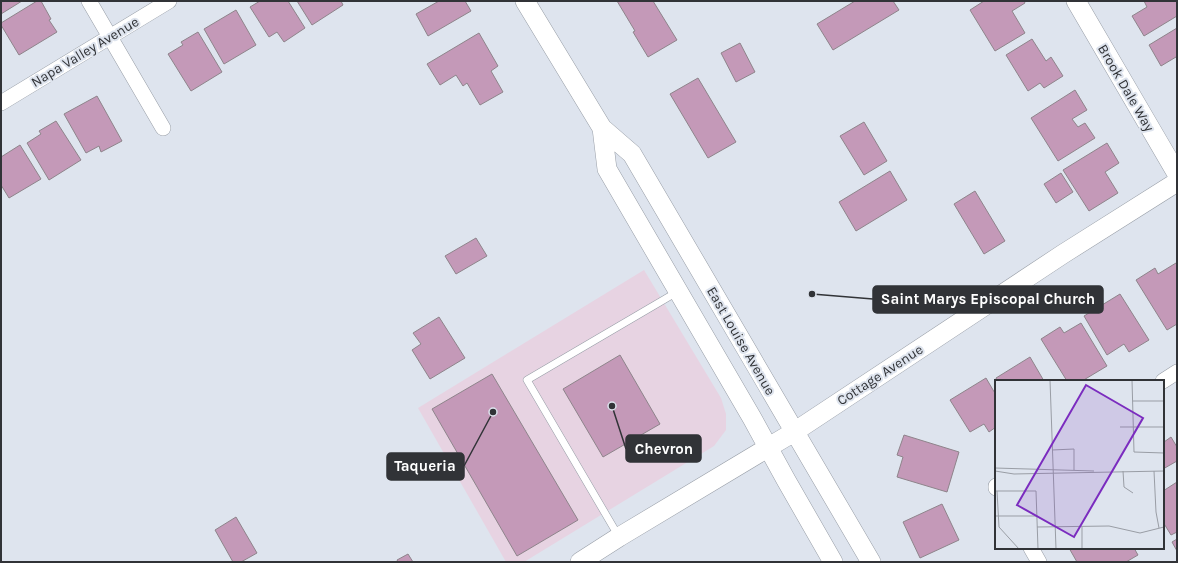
<svg xmlns="http://www.w3.org/2000/svg" width="1178" height="563" font-family="Karla,sans-serif">
	<style>
		.commercial { fill: #e7d3e2 }
		.building { fill: #c499b8; stroke: #8e848b }
		.lines { fill: none; stroke-linecap: round; stroke-linejoin: round }
		.service-casing { stroke: #979da6; stroke-width: 8 }
		.minor-casing { stroke: #979da6; stroke-width: 16 }
		.tertiary-casing { stroke: #979da6; stroke-width: 20 }
		.service { stroke: #fff; stroke-width: 7 }
		.minor { stroke: #fff; stroke-width: 15 }
		.tertiary { stroke: #fff; stroke-width: 19 }
		.labels { text-anchor: middle; dominant-baseline: central; stroke-width: 4; stroke-linejoin: round; paint-order: stroke }
		.street-label { font-size: 14px; fill: #313337; stroke: #dee4ee }
		.inset-road { fill: none; stroke: #999da5; stroke-width: 1 }
		.view { fill: #7b2cbf; fill-opacity: 0.15; stroke: #7b2cbf; stroke-width: 2 }
		.inset-edge { fill: none; stroke: #313337; stroke-width: 2 }
		.leader { fill: none; stroke: #313337; stroke-width: 1.5 }
		.callout-dot { fill: #313337; stroke: #dee4ee; stroke-width: 1.5 }
		.callout { fill: #313337; stroke: #313337; stroke-width: 1.5 }
		.callout-label { font-size: 15px; text-anchor: middle; font-weight: bold; fill: #fff }
	</style>
	<rect width="100%" height="100%" fill="#dee4ee"/>
	<path class="commercial" d="M644 270 721 398 726 414V430L714 446 524 562H506L418 408Z"/>
	<path class="building" d="M1 1H22L1 14Z
		M37 1H41L51 19 49 20 57 32 19 55 1 25V23Z
		M260 1H288L305 28 284 42 277 32 269 37 250 7Z
		M297 1H341L343 5 312 25Z
		M439 1H465L471 11 428 36 416 14Z
		M617 1H653L677 40 648 57 633 32 635 31Z
		M855 1H893L899 10 833 50 817 24Z
		M984 1H1024L1025 3 1012 11 1025 33 995 51 970 10Z
		M1144 1H1177V16L1144 36 1132 16 1147 7Z
		M236 10 256 45 224 64 204 29Z
		M1177 28V59L1176 57 1161 66 1149 45Z
		M198 32 222 72 191 91 168 54 183 45 181 42Z
		M479 33 498 66 491 71 503 92 480 105 467 83 463 86 456 75 440 85 427 64Z
		M1032 39 1046 61 1051 57 1063 76 1044 88 1040 83 1028 91 1006 55Z
		M740 43 755 72 736 82 721 53Z
		M698 78 736 142 708 158 670 94Z
		M1075 90 1087 110 1072 119 1078 127 1085 123 1095 138 1058 161 1031 118Z
		M97 96 122 141 101 152 99 146 86 153 64 114Z
		M56 121 81 160 49 180 27 143 41 134 39 131Z
		M864 122 887 161 864 175 840 136Z
		M1107 143 1119 163 1105 172 1118 193 1089 211 1063 170Z
		M20 145 41 179 9 198 1 185V157Z
		M890 171 907 200 856 231 839 202Z
		M1061 173 1073 192 1056 203 1044 184Z
		M975 191 1005 241 984 254 954 204Z
		M476 238 487 256 456 274 445 256Z
		M1176 263 1177 265V324L1167 330 1136 280 1155 268 1158 274Z
		M1120 294 1149 340 1129 352 1124 344 1107 355 1084 316Z
		M439 317 465 358 430 379 412 350 421 344 413 333Z
		M1081 323 1107 366 1082 381H1067L1041 339 1060 327 1064 333Z
		M620 355 660 424 603 457 563 389Z
		M1030 357 1044 381H997L996 378Z
		M492 374 578 520 517 556 432 409Z
		M986 378 996 395V427L989 432 984 424 970 432 950 400Z
		M904 435 959 452 947 492 897 477 903 457 897 455Z
		M1171 437 1177 447V461L1163 469V441L1164 442Z
		M1177 482V532L1171 535 1163 522V491Z
		M942 504 959 540 920 558 903 522Z
		M236 517 257 553 241 562H233L215 530Z
		M1177 539V551L1172 542Z
		M1069 548H1134L1138 555 1126 562H1077Z
		M408 554 413 562H398L397 560Z"/>
	<g class="lines">
		<g class="service-casing">
			<path id="service" d="M619 537 527 380 677 292"/>
		</g>
		<g class="minor-casing">
			<path id="minor" d="M89 1 163 128
				M1 103 169 1
				M1163 381 1177 372
				M996 486V488
				M1031 548 1039 562"/>
		</g>
		<g class="tertiary-casing">
			<path id="tertiary" d="M525 1 602 128 632 154 871 562
				M1076 1 1177 174
				M602 128 607 169 752 418 786 480 833 562
				M580 562 619 537 794 432 1063 254 1177 182"/>
		</g>
		<use href="#service" class="service"/>
		<use href="#minor" class="minor"/>
		<use href="#tertiary" class="tertiary"/>
	</g>
	<g class="labels">
		<g class="street-label">
			<text transform="translate(85 52) rotate(-31)">Napa Valley Avenue</text>
			<text transform="translate(1126 88) rotate(60)">Brook Dale Way</text>
			<text transform="translate(741 341) rotate(60)">East Louise Avenue</text>
			<text transform="translate(880 375) rotate(-33)">Cottage Avenue</text>
		</g>
	</g>
	<g transform="translate(995 380)">
		<rect width="169" height="169" fill="#dee4ee"/>
		<path class="inset-road" d="M55 0 61 169M137 0 139 72 169 73M137 21H169M125 47H169M57 70 79 69V90M0 88 99 91M0 91 19 94 169 91M128 91 129 107 138 113M159 91 161 132 164 148M0 111H41L43 169M2 111 4 147 24 169M0 136H42M42 147 114 146 145 153 169 147M87 147V169"/>
		<path class="view" d="M91 5 148 38 79 157 22 125Z"/>
		<rect width="169" height="169" class="inset-edge"/>
	</g>
	<path class="leader" d="M812 294L873 299M612 406L626 449M493 412L464 466"/>
	<g class="callout-dot">
		<circle cx="812" cy="294" r="4"/>
		<circle cx="612" cy="406" r="4"/>
		<circle cx="493" cy="412" r="4"/>
	</g>
	<g class="callout">
		<rect x="873" y="286" width="230" height="27" rx="4"/>
		<rect x="626" y="435" width="75" height="27" rx="4"/>
		<rect x="387" y="453" width="77" height="27" rx="4"/>
	</g>
	<g class="callout-label">
		<text x="988" y="304">Saint Marys Episcopal Church</text>
		<text x="664" y="454">Chevron</text>
		<text x="425" y="471">Taqueria</text>
	</g>
	<rect width="1178" height="563" fill="none" stroke="#313337" stroke-width="4"/>
</svg>
